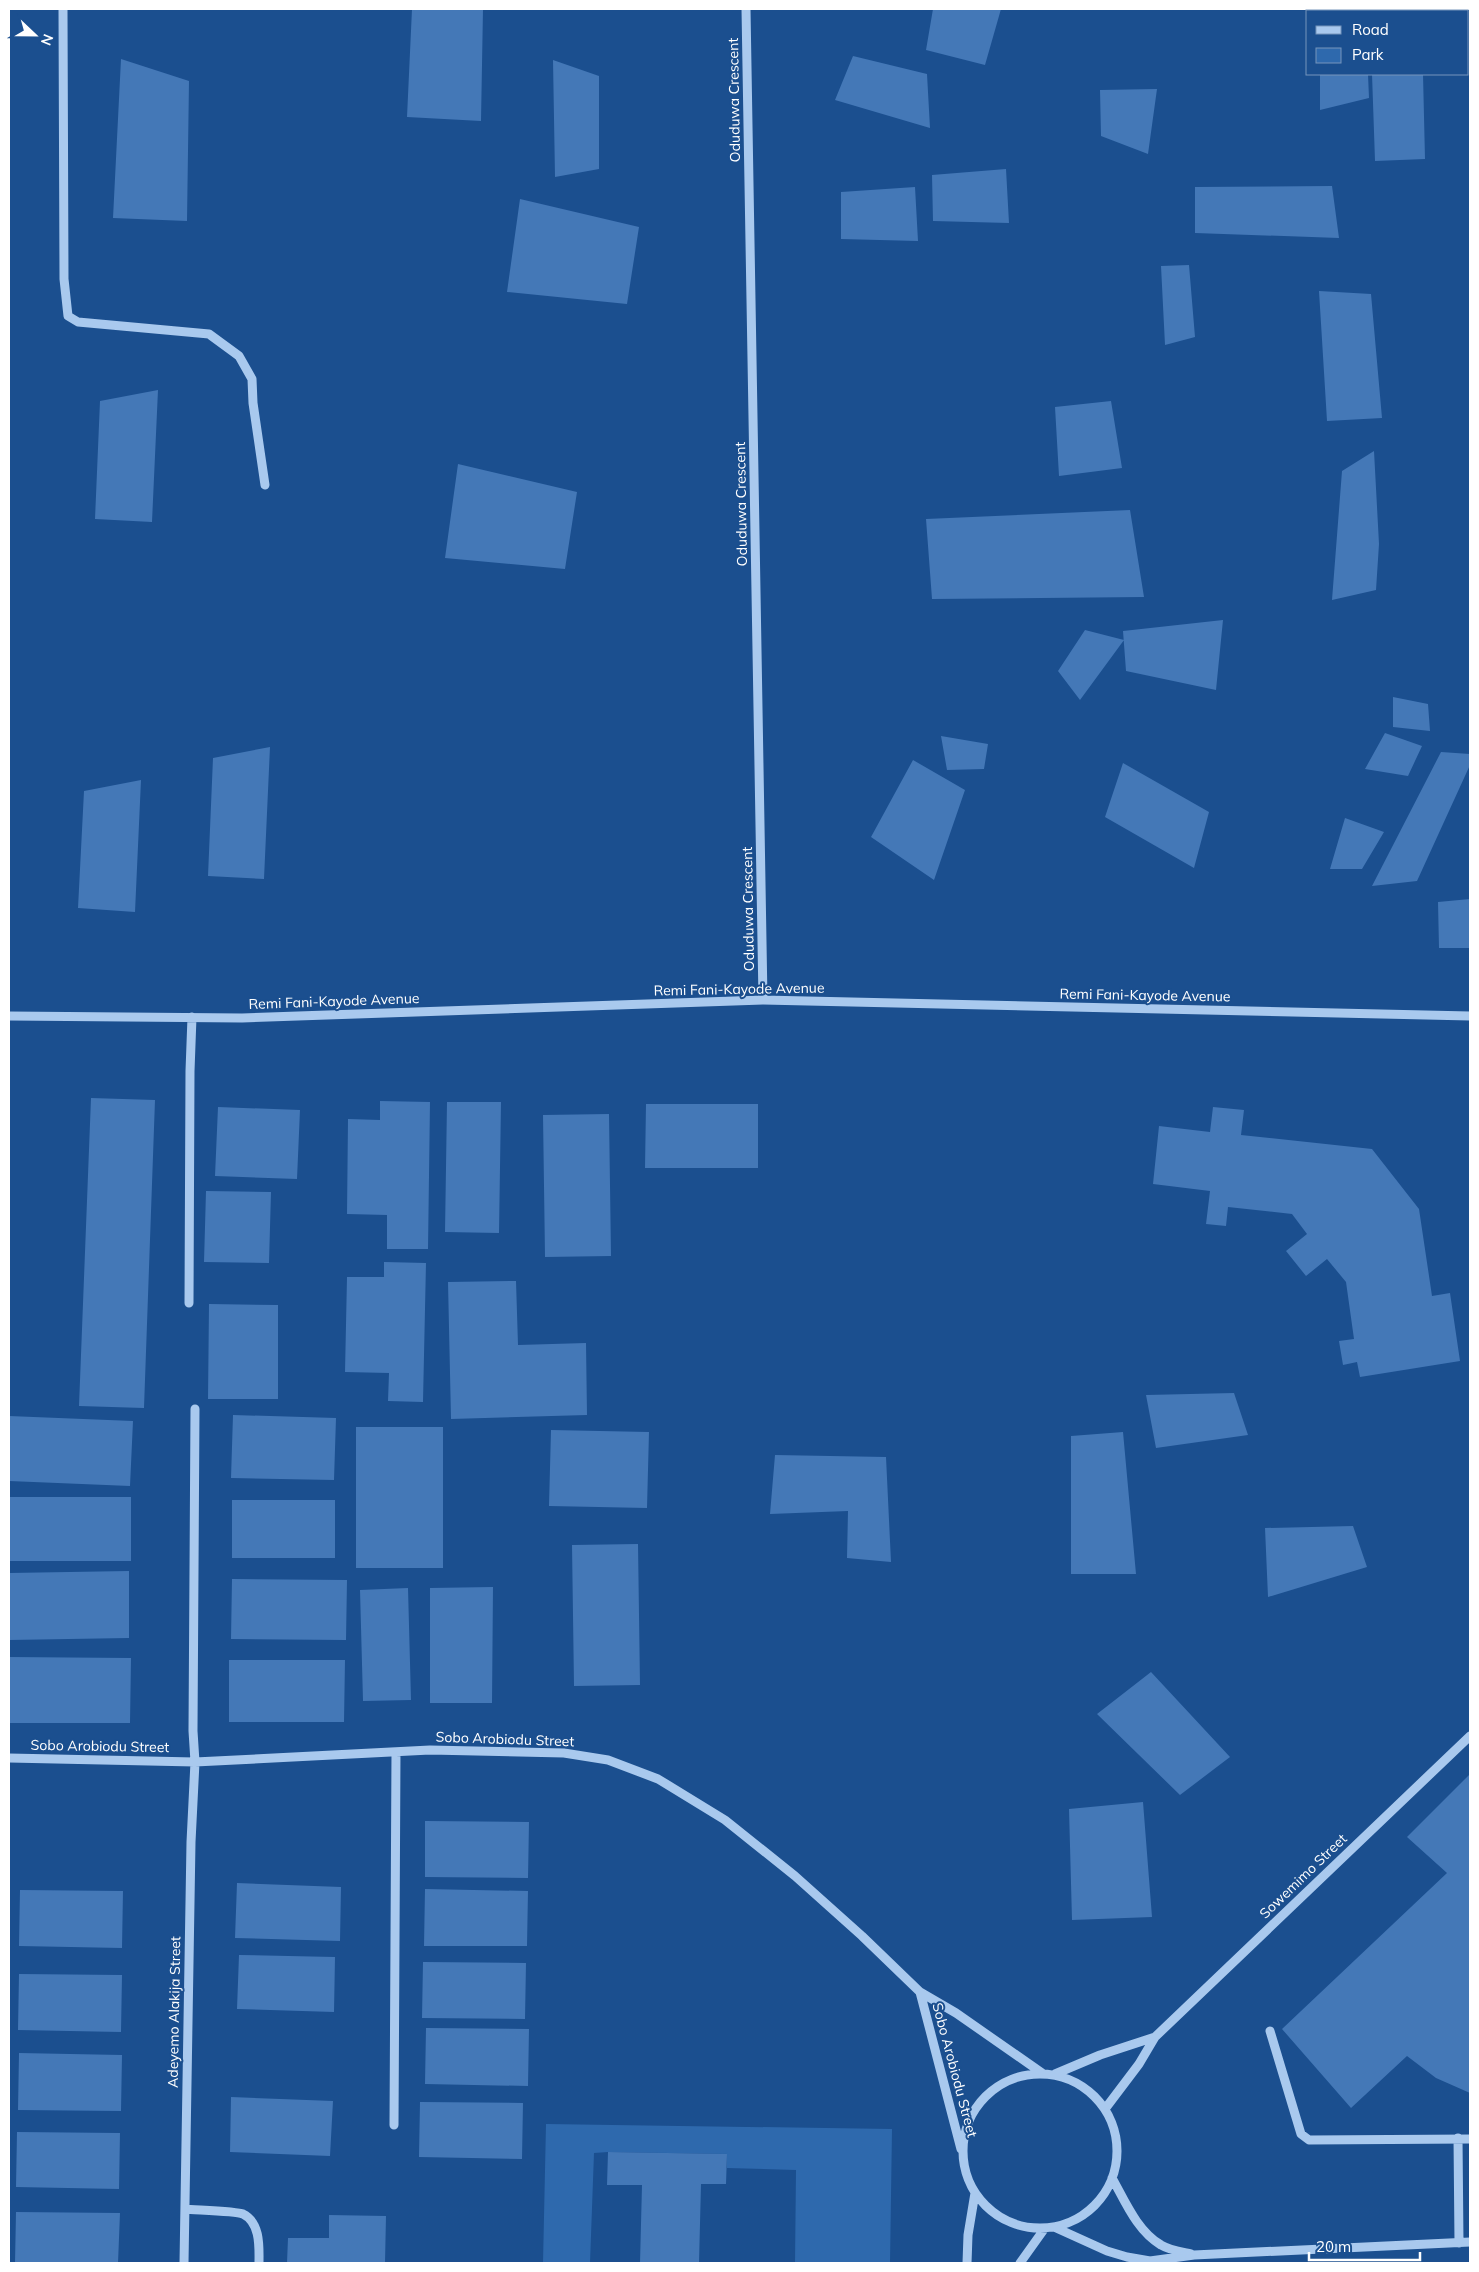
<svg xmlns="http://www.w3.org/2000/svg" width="1479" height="2272" font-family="Mulish,sans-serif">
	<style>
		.green { fill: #2e69ad }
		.building { fill: #4478b7 }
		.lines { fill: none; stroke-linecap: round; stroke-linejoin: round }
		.minor { stroke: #a9c9ee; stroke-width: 9 }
		.labels { text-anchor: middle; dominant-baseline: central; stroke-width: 4; stroke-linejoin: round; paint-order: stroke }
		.street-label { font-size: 14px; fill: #fff; stroke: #1b4f8f }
	</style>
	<rect width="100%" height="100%" fill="#1b4f8f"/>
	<path class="green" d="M546 2124 892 2129 890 2263H795L796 2170 727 2168V2154L608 2152 594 2153 590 2263H543Z"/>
	<path class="building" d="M412 9H483L481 121 407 117Z
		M933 9H1001L985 65 926 50Z
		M853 56 927 74 930 128 835 100Z
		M121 59 189 81 187 221 113 218Z
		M553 60 599 76V169L555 177Z
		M1320 74H1368L1369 98 1320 110Z
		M1372 74H1423L1425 159 1375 161Z
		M1157 89 1148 154 1101 136 1100 90Z
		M1006 169 1009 223 933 221 932 175Z
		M1332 186 1339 238 1195 233V187Z
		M915 187 918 241 841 239V192Z
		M520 199 639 227 627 304 507 292Z
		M1189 265 1195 337 1165 345 1161 266Z
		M1319 291 1371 294 1382 418 1327 421Z
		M158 390 152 522 95 519 100 401Z
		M1111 401 1122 468 1059 476 1055 407Z
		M1374 451 1379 544 1376 590 1332 600 1342 471Z
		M458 464 577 492 565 569 445 558Z
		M1130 510 1144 597 932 599 926 519Z
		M1223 620 1216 690 1126 671 1123 631Z
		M1085 630 1124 640 1080 700 1058 671Z
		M1393 697 1428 704 1430 731 1393 727Z
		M1385 733 1422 746 1408 776 1365 769Z
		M941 736 988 744 984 769 947 770Z
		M270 747 264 879 208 876 213 758Z
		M1441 752 1470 754V765L1417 881 1372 886Z
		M913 760 965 790 934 880 871 837Z
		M1123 763 1209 812 1194 868 1105 817Z
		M141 780 135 912 78 908 84 791Z
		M1345 818 1384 832 1362 869H1330Z
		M1470 899V948H1439L1438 902Z
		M91 1098 155 1100 144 1408 79 1406Z
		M380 1101 430 1102 428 1249H387V1215L347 1214 348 1119 380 1120Z
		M447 1102H501L499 1233 445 1232Z
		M646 1104H758V1168H645Z
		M218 1107 300 1110 297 1179 215 1176Z
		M1213 1107 1244 1110 1241 1135 1372 1149 1419 1209 1432 1296 1450 1293 1460 1361 1360 1377 1357 1362 1343 1365 1339 1341 1354 1339 1346 1282 1327 1259 1306 1276 1286 1251 1307 1234 1292 1214 1228 1207 1226 1226 1206 1224 1210 1191 1153 1184 1159 1126 1210 1132Z
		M609 1114 611 1256 545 1257 543 1115Z
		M206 1191 271 1192 269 1263 204 1262Z
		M384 1262 426 1263 423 1402 388 1401 389 1373 345 1372 347 1277H384Z
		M516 1281 518 1345 586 1343 587 1415 451 1419 448 1282Z
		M209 1304 278 1305V1399H208Z
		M1234 1393 1248 1435 1156 1448 1146 1395Z
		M233 1415 336 1418 334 1480 231 1478Z
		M9 1416 133 1421 130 1486 9 1481Z
		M356 1427H443V1568H356Z
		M551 1430 649 1432 647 1508 549 1506Z
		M1123 1432 1136 1574H1071V1436Z
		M775 1455 886 1457 891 1562 847 1558 848 1511 770 1514Z
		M9 1497H131V1561H9Z
		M232 1500H335V1558H232Z
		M1353 1526 1367 1567 1268 1597 1265 1528Z
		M638 1544 640 1685 574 1686 572 1545Z
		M129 1571V1638L9 1640V1573Z
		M232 1579 347 1580 346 1640 231 1639Z
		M493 1587 492 1703H430V1588Z
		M408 1588 411 1700 363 1701 360 1590Z
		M9 1657 131 1658 130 1723H9Z
		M229 1660H345L344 1722H229Z
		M1151 1672 1230 1757 1180 1795 1097 1714Z
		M1470 1774V2093L1436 2078 1407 2056 1351 2108 1282 2029 1447 1873 1407 1837Z
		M1143 1802 1152 1917 1072 1920 1069 1809Z
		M425 1821 529 1822 528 1878 425 1877Z
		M237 1883 341 1887 340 1941 235 1938Z
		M425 1889 528 1891 527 1946H424Z
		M20 1890 123 1891 122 1948 19 1946Z
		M239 1955 335 1957 334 2012 237 2009Z
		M423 1962 526 1963 525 2019 422 2018Z
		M19 1974 122 1975 121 2032 18 2030Z
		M426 2028 529 2029 528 2086 425 2084Z
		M19 2053 122 2055 121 2111 18 2110Z
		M231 2097 333 2101 330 2156 230 2152Z
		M420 2102 523 2103 522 2159 419 2157Z
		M17 2132 120 2133 119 2189 16 2187Z
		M608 2152 727 2154 726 2184H701L699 2263H640L642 2185H607Z
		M16 2212 120 2213 118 2263H15Z
		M329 2215 386 2216 385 2263H287L288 2238H329Z"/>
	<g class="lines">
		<path class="minor" d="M63 9 64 279 68 316 78 322 209 334 239 356 252 379 253 403 265 485
			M746 9 763 1000
			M9 1016 242 1018 763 1000 1470 1016
			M189 1303 190 1071 192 1017
			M9 1758 195 1762 430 1750 564 1753 608 1760 658 1779 725 1820 795 1876 862 1936 920 1992 956 2013 1042 2073
			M920 1992 961 2149
			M1270 2031 1301 2134 1309 2140 1470 2139
			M1055 2074 1100 2055 1155 2037
			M963 2151a77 77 0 1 1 154 0a77 77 0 1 1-154 0Z
			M1105 2109 1139 2064 1155 2037 1470 1736
			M394 2125 396 1752
			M1458 2138 1459 2243
			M1112 2178C1125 2201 1137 2231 1161 2245 1169 2250 1182 2252 1191 2254
			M185 2209C195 2210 236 2211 243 2214 261 2223 259 2248 259 2263
			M1054 2227 1107 2251 1127 2257 1150 2261 1194 2255 1470 2242
			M184 2263 191 1842 195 1762 193 1731 195 1409
			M967 2263 968 2235 975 2193
			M1020 2263 1045 2228"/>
	</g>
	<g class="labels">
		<g class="street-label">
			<text transform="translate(734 100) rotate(-91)">Oduduwa Crescent</text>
			<text transform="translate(741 504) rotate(-91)">Oduduwa Crescent</text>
			<text transform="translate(748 909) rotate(-91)">Oduduwa Crescent</text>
			<text transform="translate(739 989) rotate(-1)">Remi Fani-Kayode Avenue</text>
			<text transform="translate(1145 995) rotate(1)">Remi Fani-Kayode Avenue</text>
			<text transform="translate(334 1001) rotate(-2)">Remi Fani-Kayode Avenue</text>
			<text transform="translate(505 1739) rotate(2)">Sobo Arobiodu Street</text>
			<text transform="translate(100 1746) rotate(1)">Sobo Arobiodu Street</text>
			<text transform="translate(1303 1876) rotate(-44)">Sowemimo Street</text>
			<text transform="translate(174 2012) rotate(-89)">Adeyemo Alakija Street</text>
			<text transform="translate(955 2070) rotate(75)">Sobo Arobiodu Street</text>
		</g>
	</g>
	<rect width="1479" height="2272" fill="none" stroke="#ffffff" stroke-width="20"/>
	<rect x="1306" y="10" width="162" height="65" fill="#1b4f8f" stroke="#7695bc"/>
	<rect x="1316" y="26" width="25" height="8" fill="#a9c9ee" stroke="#7695bc"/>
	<text x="1352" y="35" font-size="15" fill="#ffffff">Road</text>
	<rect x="1316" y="48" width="25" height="15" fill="#2e69ad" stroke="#7695bc"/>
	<text x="1352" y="60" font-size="15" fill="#ffffff">Park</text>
	<g transform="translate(35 35) rotate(112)" stroke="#1b4f8f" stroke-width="4" paint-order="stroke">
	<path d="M0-4L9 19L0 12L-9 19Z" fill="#ffffff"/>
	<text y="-8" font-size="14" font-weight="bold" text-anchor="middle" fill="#ffffff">N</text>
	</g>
	<path d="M1309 2252v8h111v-8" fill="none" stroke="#ffffff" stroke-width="2.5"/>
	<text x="1316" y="2252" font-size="15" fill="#ffffff" stroke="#1b4f8f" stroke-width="4" paint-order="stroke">20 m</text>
</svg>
